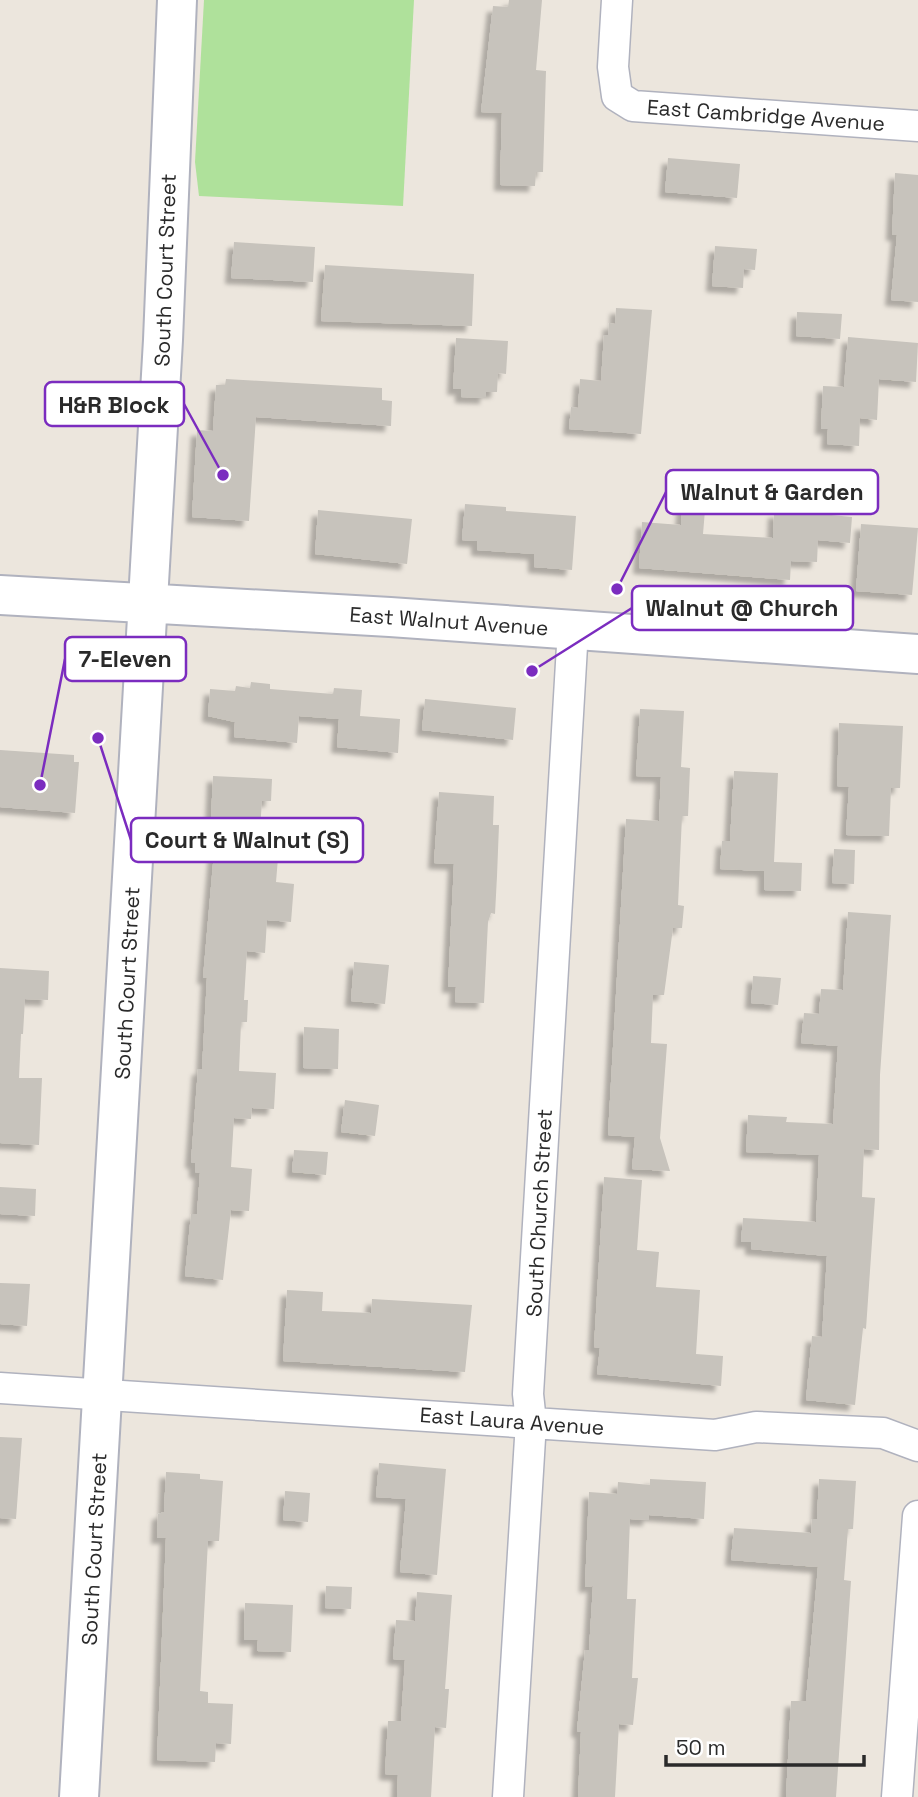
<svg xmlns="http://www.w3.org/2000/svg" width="918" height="1797" font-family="'Space Grotesk',sans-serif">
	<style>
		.green { fill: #afe19b }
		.building { fill: #c7c3bc; filter: url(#shadow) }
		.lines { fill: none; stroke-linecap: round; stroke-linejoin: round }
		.street-casing { stroke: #b0b2be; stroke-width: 33 }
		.secondary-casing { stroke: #b0b2be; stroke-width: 42 }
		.street { stroke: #fff; stroke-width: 30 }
		.secondary { stroke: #fff; stroke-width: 38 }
		.labels { text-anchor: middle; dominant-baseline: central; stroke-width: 7; stroke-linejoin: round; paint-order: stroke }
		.street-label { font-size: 21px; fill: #2a2a2a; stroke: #fff }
		.leader { fill: none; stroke: #7b2cbf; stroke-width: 2.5 }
		.callout-dot { fill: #7b2cbf; stroke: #fff; stroke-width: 2.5 }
		.callout { fill: #fff; stroke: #7b2cbf; stroke-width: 2.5 }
		.callout-label { font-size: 23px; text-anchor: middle; font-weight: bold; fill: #2a2a2a }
	</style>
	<defs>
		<filter id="shadow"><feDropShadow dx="-6" dy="6" stdDeviation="2" flood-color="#0004"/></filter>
	</defs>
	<rect width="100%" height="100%" fill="#ece6dd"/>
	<path class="green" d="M204 0H414L403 206 199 196 195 162Z"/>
	<path class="building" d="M509 0H542L536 70 546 71 543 172H536L535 186 500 185 502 113 481 112 493 6 508 7Z
		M668 158 740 164 737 198 665 192Z
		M895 173 918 175V302L891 300 897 235H892Z
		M234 242 315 247 313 282 231 278Z
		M715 246 757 249 755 270 744 269 743 288 712 286Z
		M325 265 474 274 472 326 321 321Z
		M616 308 652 310 641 434 569 429 571 407 578 408 580 379 601 381 604 335H608L609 323 615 324Z
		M797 312 842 314 840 339 796 336Z
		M848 337 918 343 916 382 879 379 877 420 860 418 859 446 827 444 828 429H821L823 386 844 387Z
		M456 338 508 341 506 374 498 373 497 392H486V398L461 397V389H453Z
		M226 379 382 388V400L392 401 391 426 256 417 249 521 192 517 197 430 213 431 216 385H225Z
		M685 472 708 474 703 534 773 538 774 512 821 514 852 517 850 543 818 540 817 562 791 561 790 580 639 568 642 522 681 525Z
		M465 504 506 507V511L576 516 572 570 534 567V554L477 550V541L462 540Z
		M318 510 412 519 407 564 315 554Z
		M861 524 918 528 912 595 856 591Z
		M251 682 270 684V689L333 694 334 688 362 690 360 716 400 719 398 753 337 747 339 719 299 716 297 743 234 737 235 722 208 716 210 689 235 691 236 686 250 688Z
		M425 699 516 708 513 740 422 730Z
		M640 709 684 711 681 767 690 768 688 816H682L678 905 684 906 682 928H673L664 995H653L651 1043 667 1044 660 1138 670 1171 632 1169 635 1137 608 1135 626 819 659 821 661 777 636 776Z
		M839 723 903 726 900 788H891L889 836 846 835 849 787 837 786Z
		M0 750 74 755V762H79L75 813 0 807Z
		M734 771 778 773 774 862 802 863 801 891 764 890V871L720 869 722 841H730Z
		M213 776 272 779 271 801H262L258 857 278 858 276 882 294 884 291 922 267 920 265 953 247 951 244 1000H248L247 1022H241L239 1071 276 1073 274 1109 252 1108 251 1119 234 1118 231 1167 252 1169 249 1211 231 1210 223 1280 185 1276 191 1214H197L200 1173 195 1172V1163L191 1162 198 1069H202L207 978H203L215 841H210Z
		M439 792 494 796 493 825H499L497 876 495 914 491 913 488 922 484 1003 455 1002 456 987H448L454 864 434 863Z
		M834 849 855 850 854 884 832 883Z
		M848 912 891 915 880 1075 879 1150 864 1149 862 1197 875 1198 866 1329 863 1328 855 1405 806 1400 812 1336 822 1337 827 1256 751 1249V1242H741L743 1218 816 1222 819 1155 746 1152 748 1115 787 1117 786 1122 833 1124 838 1046 801 1043 804 1013 819 1014 821 989 843 990Z
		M354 962 389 965 385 1004 351 1001Z
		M0 968 49 971 48 1000 25 999 23 1034H21L19 1078H42L39 1145 0 1143Z
		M753 976 781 978 778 1005 751 1003Z
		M304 1027 339 1029 338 1069 303 1068Z
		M345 1100 379 1105 375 1136 341 1132Z
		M294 1150 328 1152 326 1175 292 1172Z
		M604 1177 642 1180 637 1250 659 1252 656 1287 700 1290 696 1354 723 1356 721 1386 597 1374 600 1348 594 1347Z
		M0 1187 36 1189 35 1216 0 1214Z
		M0 1283 30 1284 27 1326 0 1324Z
		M287 1290 323 1292 322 1311 371 1313 372 1299 472 1305 465 1372 283 1361Z
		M0 1437 22 1438 16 1519 0 1518Z
		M379 1463 446 1469 437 1575 400 1572 406 1499 376 1497Z
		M166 1472 200 1474V1479L223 1481 219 1541H208L200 1691 208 1692V1703L233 1704 231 1744 216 1743 215 1762 157 1760 166 1538H157L158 1514 164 1512Z
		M650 1479 706 1482 704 1519 649 1515V1520L630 1519 627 1599H636L632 1678H638L633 1725 619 1724 615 1797H578L581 1732 577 1731 585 1650H589L593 1586 585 1587 589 1492 617 1494 618 1482 650 1485Z
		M819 1479 856 1481 853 1529H848L844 1580 851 1581 836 1797H786L791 1701H806L818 1567 731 1560 734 1528 811 1533 812 1519H817Z
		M285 1491 310 1493 308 1522 283 1520Z
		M326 1586 352 1587 351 1609 325 1608Z
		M417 1592 452 1595 445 1689H449L446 1728 435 1727 431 1797H397L398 1775 385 1774 388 1721H401L405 1660 393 1659 396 1620 415 1621Z
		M245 1603 293 1605 291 1652 257 1651 258 1640H244Z"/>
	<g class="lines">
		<g class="street-casing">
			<path id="street" d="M617 0 613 67 617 96 633 106 918 126
				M0 1388 715 1435 756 1427 883 1433 918 1446
				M508 1797 531 1422 528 1394 573 629
				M897 1797 918 1516"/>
		</g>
		<g class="secondary-casing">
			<path id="secondary" d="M0 595 390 617 918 654
				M79 1797 163 340 177 0"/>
		</g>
		<use href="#street" class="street"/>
		<use href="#secondary" class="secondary"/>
	</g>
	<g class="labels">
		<g class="street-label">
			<text transform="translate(766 115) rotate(4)">East Cambridge Avenue</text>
			<text transform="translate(165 270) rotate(-88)">South Court Street</text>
			<text transform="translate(449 621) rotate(4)">East Walnut Avenue</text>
			<text transform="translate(127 983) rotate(-87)">South Court Street</text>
			<text transform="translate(539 1213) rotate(-87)">South Church Street</text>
			<text transform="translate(512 1421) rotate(4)">East Laura Avenue</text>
			<text transform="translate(94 1549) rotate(-87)">South Court Street</text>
		</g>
	</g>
	<path class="leader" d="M223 475L184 404M617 589L666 492M532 671L632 608M40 785L65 659M98 738L131 840"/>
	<g class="callout-dot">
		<circle cx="223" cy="475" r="7"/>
		<circle cx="617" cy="589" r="7"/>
		<circle cx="532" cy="671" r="7"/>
		<circle cx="40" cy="785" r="7"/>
		<circle cx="98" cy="738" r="7"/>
	</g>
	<g class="callout">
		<rect x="45" y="382" width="139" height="44" rx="7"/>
		<rect x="666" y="470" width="212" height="44" rx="7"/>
		<rect x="632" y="586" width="221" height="44" rx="7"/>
		<rect x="65" y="637" width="121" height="44" rx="7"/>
		<rect x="131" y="818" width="232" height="44" rx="7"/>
	</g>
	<g class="callout-label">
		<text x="114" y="413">H&amp;R Block</text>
		<text x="772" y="500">Walnut &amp; Garden</text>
		<text x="742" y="616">Walnut @ Church</text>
		<text x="125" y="667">7-Eleven</text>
		<text x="247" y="848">Court &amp; Walnut (S)</text>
	</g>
	<path d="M666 1755v10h198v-10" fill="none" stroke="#2a2a2a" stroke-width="3.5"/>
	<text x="676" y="1755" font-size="21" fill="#2a2a2a" stroke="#ffffff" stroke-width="5" paint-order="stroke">50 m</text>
</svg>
